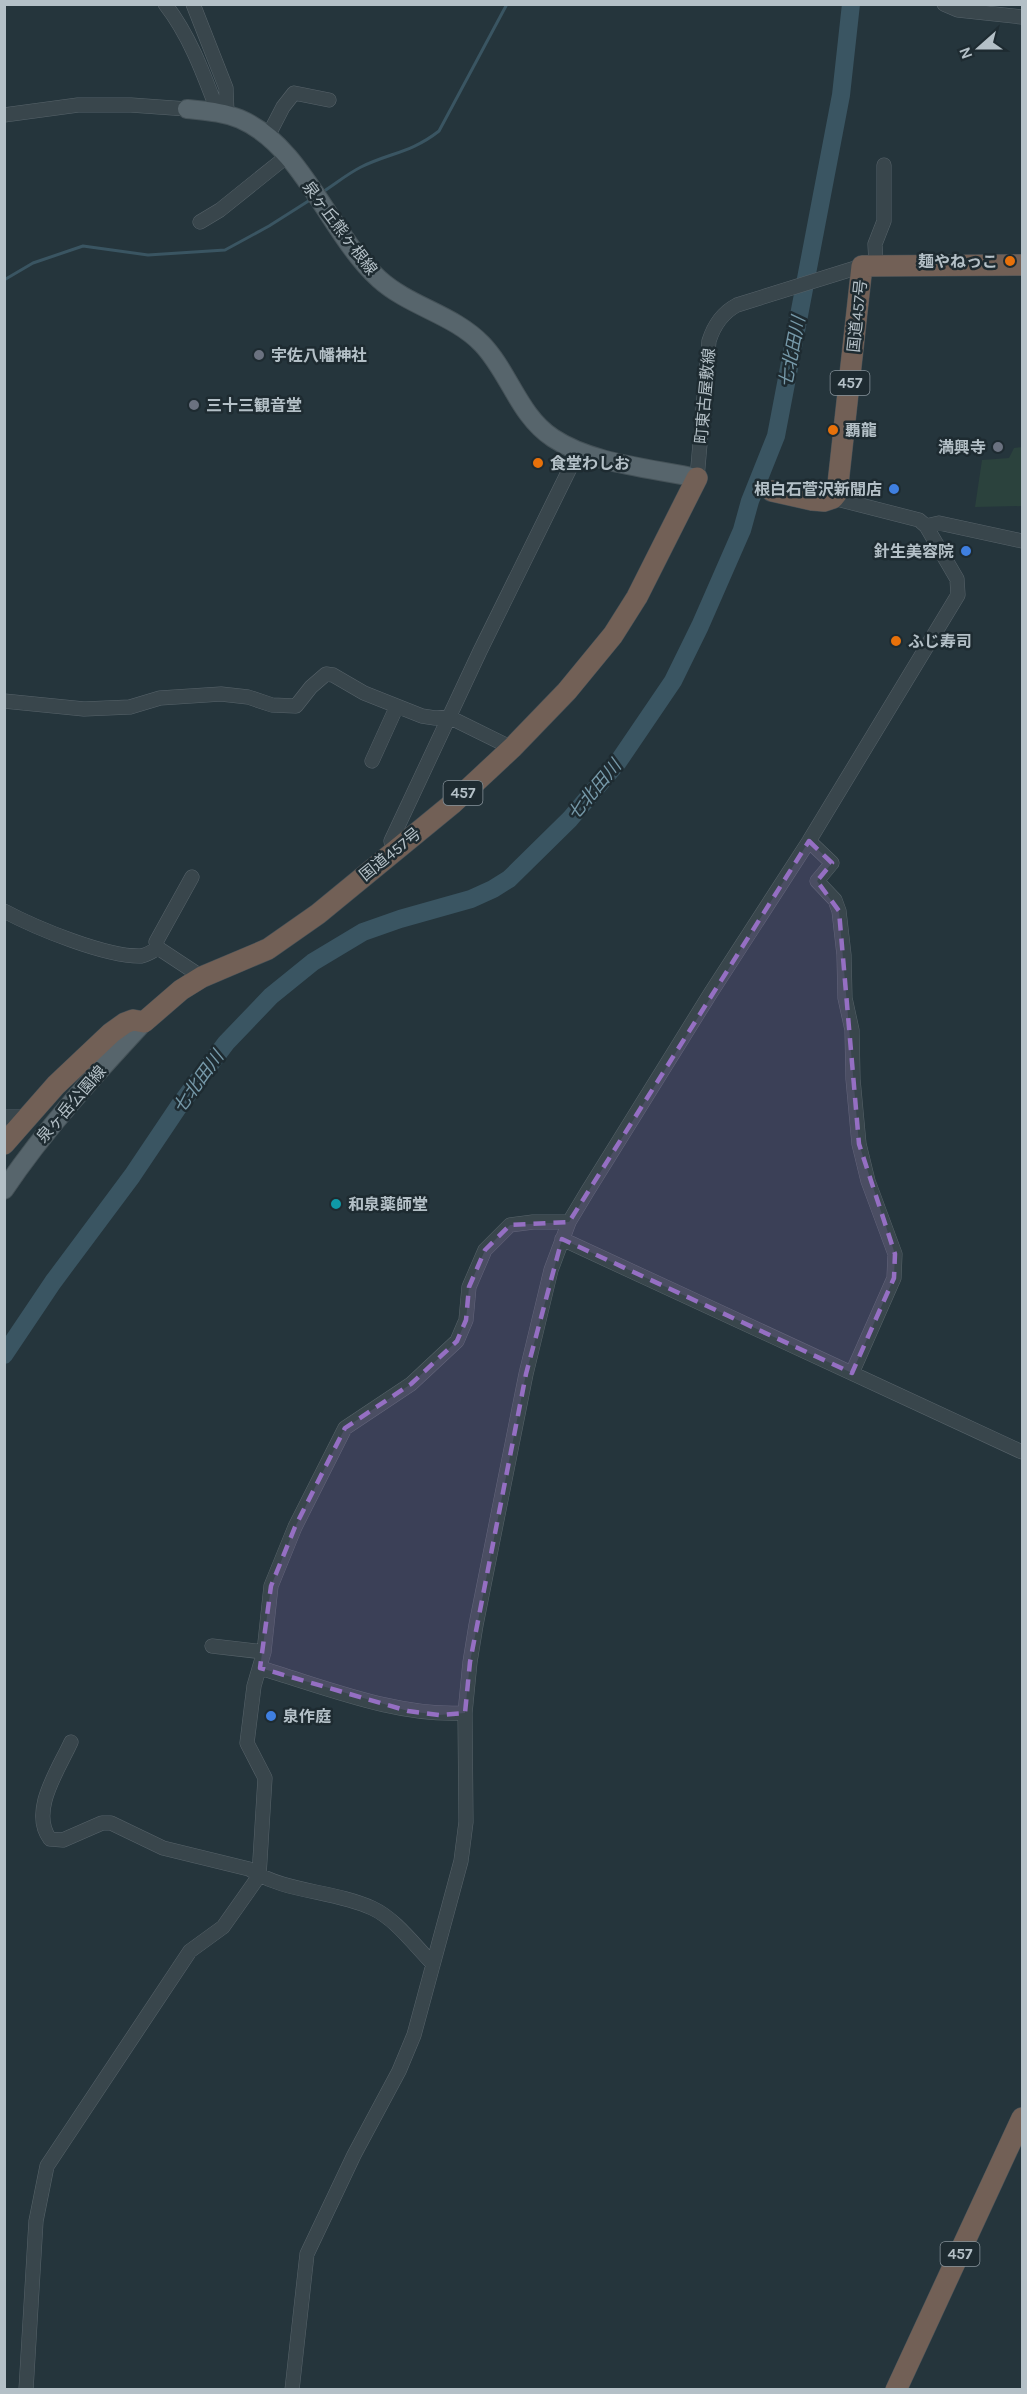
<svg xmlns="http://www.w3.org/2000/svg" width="1027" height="2394" font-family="Karla,'Noto Sans JP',sans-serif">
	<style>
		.green { fill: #2b423d }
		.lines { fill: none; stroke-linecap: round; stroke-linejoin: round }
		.stream { stroke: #3a5562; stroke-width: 3 }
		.river { stroke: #3a5562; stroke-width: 18 }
		.minor-casing { stroke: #57636a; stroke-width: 15 }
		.major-casing { stroke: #455258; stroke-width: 20 }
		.highway-casing { stroke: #445057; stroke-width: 22 }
		.minor { stroke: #39464c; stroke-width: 14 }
		.major { stroke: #57656c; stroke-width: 18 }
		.highway { stroke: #726056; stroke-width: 21 }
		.marked { fill: #956fc3; fill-opacity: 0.2; stroke: #956fc3; stroke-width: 4.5; stroke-dasharray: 12 8; stroke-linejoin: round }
		.food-dot { fill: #e8710a; stroke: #1e2b31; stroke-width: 2 }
		.worship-dot { fill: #6b7280; stroke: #1e2b31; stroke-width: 2 }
		.shop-dot { fill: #3f7fe0; stroke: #1e2b31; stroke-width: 2 }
		.culture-dot { fill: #0f9aa8; stroke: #1e2b31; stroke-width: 2 }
		.labels { text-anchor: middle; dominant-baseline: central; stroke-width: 5; stroke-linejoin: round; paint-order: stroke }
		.shield { fill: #1e2b31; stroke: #87939a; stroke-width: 1.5 }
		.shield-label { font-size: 15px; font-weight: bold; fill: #b4c0c7 }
		.street-label { font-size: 16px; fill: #b4c0c7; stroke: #1e2b31 }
		.poi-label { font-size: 16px; font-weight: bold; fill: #b4c0c7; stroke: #1e2b31; text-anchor: start }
		.water-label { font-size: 18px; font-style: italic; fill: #7699a9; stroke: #1e2b31 }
	</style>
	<rect width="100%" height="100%" fill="#25353c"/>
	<path class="green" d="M1022 447V506L975 507 982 460 1009 458 1014 448Z"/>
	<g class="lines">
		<path class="stream" d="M321 193C334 185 347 174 361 167 389 153 411 153 439 131L507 4
			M4 280 33 263 83 246 148 255 225 250 269 226 310 200"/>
		<path class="river" d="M4 1355 53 1282 132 1176 179 1106 226 1043 271 996 313 962 363 932 400 919 471 899 493 889 509 879 570 819 618 762 673 681 700 626 742 530 750 501 776 436 841 95 851 4"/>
		<g class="minor-casing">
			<path id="minor" d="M165 4C190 36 204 75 218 112
				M193 4 226 88 227 114
				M944 4 958 10 1022 17
				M4 115 78 105H131L187 109
				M268 136 283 107 294 93 329 100
				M200 222 220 210 286 157
				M876 264 875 244 884 221V165
				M697 478 709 341C714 325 722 313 737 305L862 266
				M926 526 939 523 1022 541
				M4 701 84 709 130 707 160 698 221 694 248 697 272 705 296 706 311 687 326 674 333 675 364 693 422 716 435 718 449 717 512 748
				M372 761 397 706
				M809 841 832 863 817 881 835 900 839 911 844 955 845 998 852 1030 853 1079 859 1144 868 1181 895 1254 894 1278 852 1373
				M393 852 391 841 480 651 578 452
				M192 877 156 942 158 948 202 977
				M4 911C36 928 106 957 141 956 147 955 153 951 158 948
				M4 1117H28
				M562 1239 1022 1452
				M212 1646 264 1652
				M260 1668C325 1687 397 1717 465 1713
				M71 1742C59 1769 29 1811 50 1839L63 1840 102 1823H111L163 1848 249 1869C286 1893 332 1890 372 1908 396 1919 415 1946 433 1964
				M26 2390 36 2221 47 2166 190 1951 223 1927 259 1876 265 1778 247 1743 254 1686 264 1652 271 1586 295 1527 345 1428 411 1384 457 1341 466 1320 469 1287 485 1250 510 1225 533 1222H569
				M292 2390 307 2254 354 2155 399 2071 414 2035 461 1861 466 1822 465 1713 470 1662 476 1625 526 1374 551 1270 569 1222 587 1192 710 994 809 841 958 595 957 579 926 526 919 520 833 498"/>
		</g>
		<g class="major-casing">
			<path id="major" d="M187 109C205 111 223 112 240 119 303 146 330 235 379 279 410 307 453 314 482 344 509 372 519 416 553 438 592 464 651 468 697 478
				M4 1190C45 1129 94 1076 144 1022"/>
		</g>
		<g class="highway-casing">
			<path id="highway" d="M772 491 812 500 824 501 833 498 837 493 862 266 1022 265
				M4 1144 56 1085 111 1033 125 1023 133 1020 144 1022 181 990 202 977 268 949 318 914 452 804 512 748 567 691 613 635 637 597 697 478
				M896 2390 1022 2118"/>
		</g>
		<use href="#minor" class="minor"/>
		<use href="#major" class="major"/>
		<use href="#highway" class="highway"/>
	</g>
	<path class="marked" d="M809 841 832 863 817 881 839 911 859 1144 895 1254 894 1278 852 1373 562 1239 526 1374 470 1662 465 1713 439 1715 408 1711 260 1668 271 1586 295 1527 345 1428 411 1384 457 1341 466 1320 469 1287 485 1250 510 1225 569 1222Z"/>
	<g class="food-dot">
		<circle cx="1010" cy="261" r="6"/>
		<circle cx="833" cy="430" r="6"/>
		<circle cx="538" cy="463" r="6"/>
		<circle cx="896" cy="641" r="6"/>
	</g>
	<g class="worship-dot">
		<circle cx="259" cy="355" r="6"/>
		<circle cx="194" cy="405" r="6"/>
		<circle cx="998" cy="447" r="6"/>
	</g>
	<g class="shop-dot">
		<circle cx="894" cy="489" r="6"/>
		<circle cx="966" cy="551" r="6"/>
		<circle cx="271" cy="1716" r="6"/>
	</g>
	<circle class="culture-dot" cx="336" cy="1204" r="6"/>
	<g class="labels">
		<g class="shield">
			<rect x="830.5" y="371" width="39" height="24" rx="4.5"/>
			<rect x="443.5" y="781" width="39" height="24" rx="4.5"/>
			<rect x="940.5" y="2242" width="39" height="24" rx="4.5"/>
		</g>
		<g class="shield-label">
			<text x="850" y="383">457</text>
			<text x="463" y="793">457</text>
			<text x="960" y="2254">457</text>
		</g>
		<g class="street-label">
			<text transform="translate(340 228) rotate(53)">泉ヶ丘熊ヶ根線</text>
			<text transform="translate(857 316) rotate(-84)">国道457号</text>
			<text transform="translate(705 396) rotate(-85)">町東古屋敷線</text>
			<text transform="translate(390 854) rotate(-39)">国道457号</text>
			<text transform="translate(71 1104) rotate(-49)">泉ヶ岳公園線</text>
		</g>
		<g class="poi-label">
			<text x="998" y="261" text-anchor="end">麺やねっこ</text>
			<text x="271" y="355">宇佐八幡神社</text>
			<text x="206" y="405">三十三観音堂</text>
			<text x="845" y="430">覇龍</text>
			<text x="986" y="447" text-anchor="end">満興寺</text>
			<text x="550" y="463">食堂わしお</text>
			<text x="882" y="489" text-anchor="end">根白石菅沢新聞店</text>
			<text x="954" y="551" text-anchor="end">針生美容院</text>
			<text x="908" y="641">ふじ寿司</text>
			<text x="348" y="1204">和泉薬師堂</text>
			<text x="283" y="1716">泉作庭</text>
		</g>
		<g class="water-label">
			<text transform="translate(792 352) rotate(-79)">七北田川</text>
			<text transform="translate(594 790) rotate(-50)">七北田川</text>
			<text transform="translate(198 1082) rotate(-54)">七北田川</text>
		</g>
	</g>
	<rect width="1027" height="2394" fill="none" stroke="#b4c0c7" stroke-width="12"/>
	<g transform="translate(979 48) rotate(249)" stroke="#1e2b31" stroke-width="4.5" paint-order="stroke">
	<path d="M0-4.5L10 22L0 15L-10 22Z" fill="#b4c0c7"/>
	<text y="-9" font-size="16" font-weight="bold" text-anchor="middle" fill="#b4c0c7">N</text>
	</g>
</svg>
